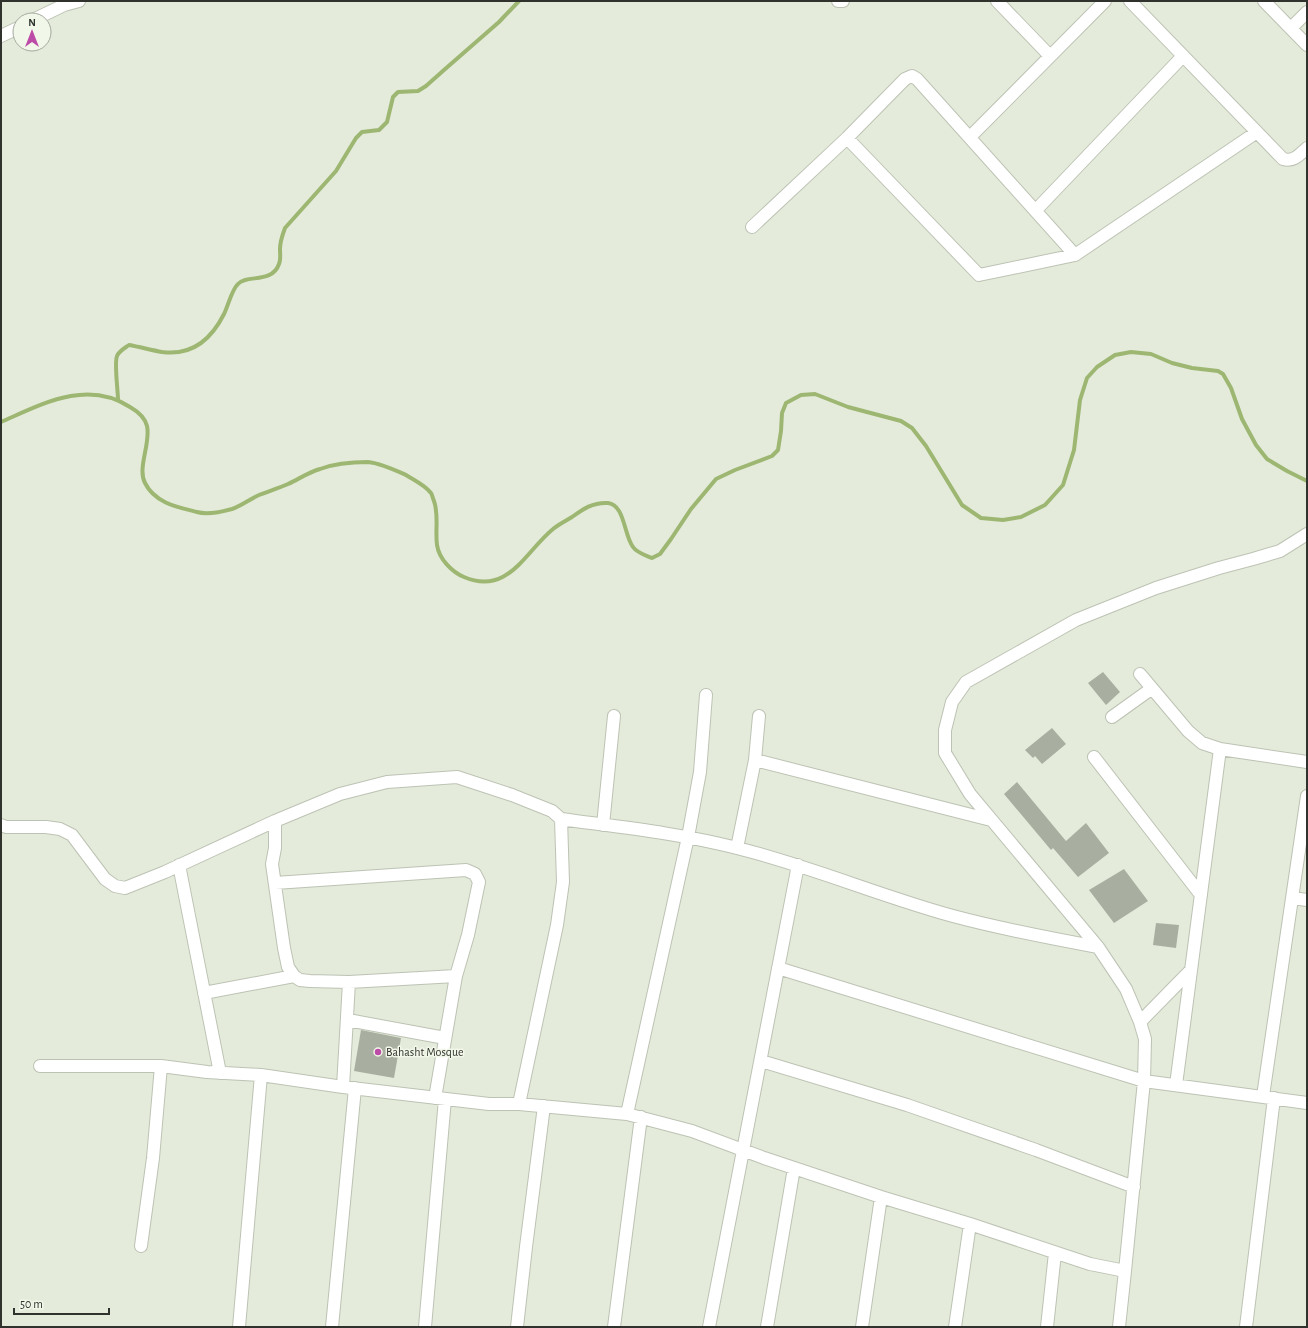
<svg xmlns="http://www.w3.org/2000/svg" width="1308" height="1328" font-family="'Alegreya Sans',sans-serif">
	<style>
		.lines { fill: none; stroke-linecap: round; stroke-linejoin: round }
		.stream { stroke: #9db772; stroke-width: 4 }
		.building { fill: #a9afa0 }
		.minor-casing { stroke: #bdc3b4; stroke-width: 14 }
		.minor { stroke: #fff; stroke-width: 12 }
		.poi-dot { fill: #bd4ca8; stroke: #f2f8e9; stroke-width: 1.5 }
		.labels { text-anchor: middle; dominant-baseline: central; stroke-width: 3; stroke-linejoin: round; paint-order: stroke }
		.poi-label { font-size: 12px; fill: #30332d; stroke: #f2f8e9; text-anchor: start }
	</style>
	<rect width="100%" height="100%" fill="#e4ebdb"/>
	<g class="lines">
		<path class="stream" d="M118 400C118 390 114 363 117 356 119 351 125 348 129 345 140 347 151 350 162 352 192 356 211 340 224 314 228 306 232 289 238 284 247 274 272 284 279 264 281 260 280 254 280 249 280 241 282 236 285 228L336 171 356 138 362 132 379 130 387 122 393 97 398 92 418 91 426 86 444 70 499 22 519 1
			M1 422C42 404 87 379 130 407 137 411 145 418 147 426 151 443 137 468 145 483 155 503 177 507 197 512 207 515 221 512 232 509 241 506 250 499 259 495 269 491 279 488 288 484 299 479 309 472 320 469 336 463 352 462 368 462 380 463 395 470 406 475 414 480 425 485 431 493 432 494 433 499 434 501 439 515 435 530 437 545 439 559 452 572 464 577 508 596 525 552 553 529 559 524 566 521 572 517 583 509 593 502 608 503 625 505 624 536 633 547 637 553 645 555 652 558L660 554 671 539 691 509 716 479 735 470 772 456 778 450 781 431 782 413 786 403 801 395 815 394 848 407 901 421 912 428 926 446 962 505 981 518 1003 520 1021 517 1045 505 1063 485 1074 450 1080 400 1087 378 1097 367 1115 355 1131 352 1151 354 1172 363 1192 368 1218 371 1223 374 1231 388 1242 419 1256 445 1267 459 1287 471 1307 481"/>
	</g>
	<path class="building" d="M1103 672 1120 692 1106 705 1088 683Z
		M1052 728 1066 744 1042 764 1035 756 1033 758 1025 750Z
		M1017 782 1066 841 1086 823 1109 853 1078 877 1053 848 1051 850 1004 794Z
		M1124 869 1148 901 1114 923 1089 890Z
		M1156 923 1179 925 1176 948 1153 945Z
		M361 1030 401 1038 394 1078 354 1071Z"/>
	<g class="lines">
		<g class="minor-casing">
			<path id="minor" d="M838 1H843
				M997 1 1050 56
				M1130 1 1283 159C1294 162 1299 155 1307 148
				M1264 1 1307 45
				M33 20 64 5 79 1
				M1291 28 1307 12
				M1 36 20 27
				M970 137 1105 1
				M847 138 979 275 1075 255 1257 132
				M1036 210 1183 56
				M752 227 847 138 905 79 912 76 917 79 1075 255
				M1140 674 1188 731 1202 743 1220 749 1307 762
				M1112 717 1151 689
				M1094 757 1201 895
				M755 760 991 820
				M275 821 340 794 387 782 457 777 512 795 552 811 561 819C619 827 679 833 737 848 810 866 880 896 953 916 1001 929 1049 938 1098 947
				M1 825 6 827H46L60 829 72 835 105 879 115 886 125 888 165 872 275 821V848L272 864 284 948 288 967 294 976 300 980 310 981 349 982 456 976
				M603 825 614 716
				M737 848 755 760 759 716
				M179 865 220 1073
				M275 883 466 870 475 874 479 882 468 935 456 976 435 1098
				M1292 898 1307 900
				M778 968 1144 1081 1307 1103
				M204 993 294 976
				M348 1020 445 1038
				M1140 1022 1190 971
				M761 1061 907 1105 1036 1150 1134 1187
				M40 1066H161L207 1072 261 1075 343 1087 489 1104H519L627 1114 692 1131 764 1158 881 1197 970 1224 1090 1264 1125 1271
				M1176 1085 1220 749
				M343 1087 349 982
				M1263 1096 1307 796
				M519 1104 557 925 563 882 561 819
				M627 1114 688 837 700 772 706 695
				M141 1246 153 1158 161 1066
				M239 1327 261 1075
				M332 1327 355 1088
				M425 1327 445 1099
				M517 1327 526 1247 544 1106
				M614 1327 641 1117
				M709 1327 798 865
				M767 1327 794 1168
				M862 1327 881 1197
				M955 1327 970 1224
				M1047 1327 1055 1253
				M1119 1327 1125 1271 1144 1081 1145 1039 1140 1022 1126 989 1098 947 970 794 945 753V730L952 702 966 682 1076 620 1156 588 1219 568 1253 559 1280 551 1307 534
				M1246 1327 1274 1098"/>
		</g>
		<use href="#minor" class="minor"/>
	</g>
	<circle class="poi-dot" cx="378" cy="1052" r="4"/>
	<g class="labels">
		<g class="poi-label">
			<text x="386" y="1052">Bahasht Mosque</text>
		</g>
	</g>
	<rect width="1308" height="1328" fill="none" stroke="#30332d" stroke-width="4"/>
	<g transform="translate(32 32)"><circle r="19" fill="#f2f8e9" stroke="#a4a99e"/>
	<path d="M0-3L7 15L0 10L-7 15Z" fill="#bd4ca8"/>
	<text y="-6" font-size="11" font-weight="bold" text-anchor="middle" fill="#30332d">N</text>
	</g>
	<path d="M14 1308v6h95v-6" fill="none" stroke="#30332d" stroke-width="2"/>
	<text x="20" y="1308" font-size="12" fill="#30332d" stroke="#f2f8e9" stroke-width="3" paint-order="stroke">50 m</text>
</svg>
